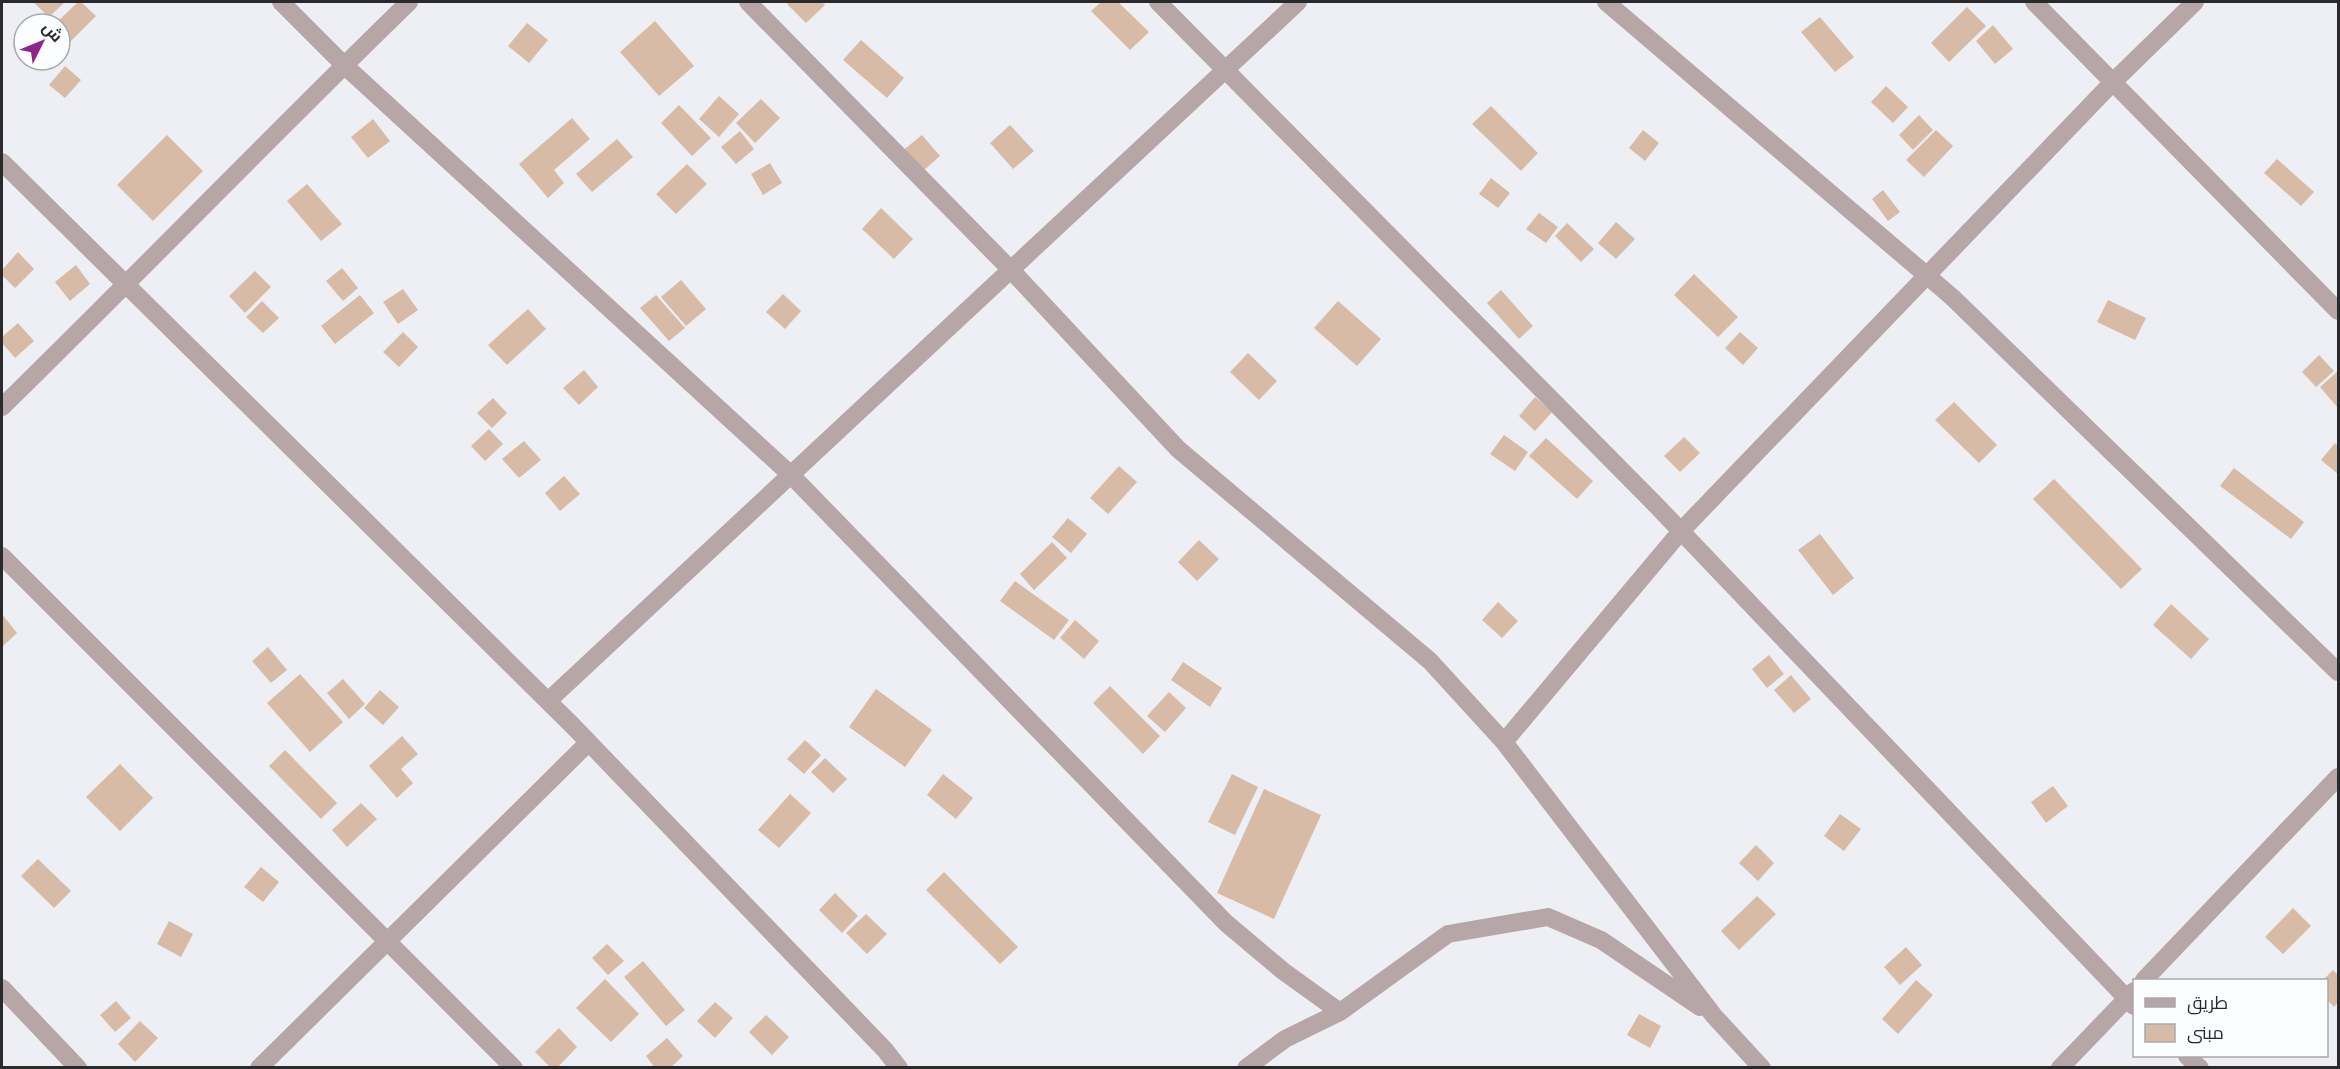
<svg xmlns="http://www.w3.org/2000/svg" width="2340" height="1069" font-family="'Crimson Pro',Cairo,serif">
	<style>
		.building { fill: #d7bba6 }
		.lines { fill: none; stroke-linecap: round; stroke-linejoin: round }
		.minor { stroke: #b7a6a7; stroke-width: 18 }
	</style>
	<rect width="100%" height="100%" fill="#eeeff4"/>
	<path class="building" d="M33 2H65L49 17Z
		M78 2H81L96 16 60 52V24H55Z
		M789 2H822L825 5 806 23 787 4Z
		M1101 2H1118L1149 32 1130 50 1091 11Z
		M1967 7 1986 26 1949 62 1931 43Z
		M1820 17 1854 57 1835 72 1801 32Z
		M655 21 694 66 659 96 620 52Z
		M527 23 548 40 529 63 508 46Z
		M1993 25 2013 49 1995 64 1976 41Z
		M861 40 904 78 887 98 843 60Z
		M65 66 81 80 65 98 49 85Z
		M1886 86 1908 107 1893 123 1871 102Z
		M719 96 739 114 719 137 699 119Z
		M761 99 780 118 755 143 736 123Z
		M679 105 711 138 692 156 661 123Z
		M1491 106 1538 153 1521 171 1472 124Z
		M1919 115 1933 130 1913 150 1899 135Z
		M572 118 590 139 554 170 564 183 548 198 519 164Z
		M373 119 390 141 368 158 351 137Z
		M1010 125 1034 151 1013 169 990 143Z
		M1643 130 1659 143 1645 161 1629 148Z
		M1936 130 1953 146 1924 177 1906 160Z
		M740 131 754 149 736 164 721 147Z
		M167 135 203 171 153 221 117 185Z
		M922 135 940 156 915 178 896 156Z
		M617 139 633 157 592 192 576 174Z
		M2277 159 2314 192 2301 206 2264 173Z
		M770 163 782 183 763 195 751 174Z
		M687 164 707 184 676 214 656 194Z
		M1491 178 1510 193 1498 208 1479 194Z
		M307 184 342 224 321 241 287 201Z
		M1883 190 1900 212 1888 221 1872 199Z
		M881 208 913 239 894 259 862 229Z
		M1539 213 1558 227 1546 243 1526 229Z
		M1616 222 1635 239 1616 259 1598 243Z
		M1567 223 1594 249 1581 262 1555 236Z
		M18 252 34 269 15 288 2 275V270Z
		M76 265 90 284 70 301 55 282Z
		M342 268 358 288 343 301 326 281Z
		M255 271 271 287 245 313 229 296Z
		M1694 274 1738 317 1718 337 1674 295Z
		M681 280 706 309 686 326 661 297Z
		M403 289 418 310 398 324 383 302Z
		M1501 290 1533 326 1519 339 1487 303Z
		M783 294 801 311 785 329 766 312Z
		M360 295 374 313 335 344 321 326Z
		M656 295 685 328 669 341 640 308Z
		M2108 300 2146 318 2135 340 2097 322Z
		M262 301 279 318 263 333 246 317Z
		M1338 301 1381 339 1357 366 1314 328Z
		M528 309 546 329 507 365 488 345Z
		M18 323 34 341 15 358 2 343V337Z
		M403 332 418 347 399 367 383 352Z
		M1740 332 1758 348 1743 365 1725 348Z
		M1248 353 1277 381 1259 400 1230 372Z
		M2319 355 2334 371 2316 387 2302 372Z
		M584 370 598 387 579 405 563 388Z
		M2338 371V408L2320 387Z
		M1535 397 1552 412 1535 431 1519 416Z
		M493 398 507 413 492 428 477 413Z
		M1954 402 1997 445 1979 463 1935 420Z
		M489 429 503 444 485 461 471 446Z
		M1504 435 1528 452 1515 471 1490 454Z
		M1684 437 1700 453 1680 472 1664 456Z
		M1546 438 1593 481 1577 499 1529 456Z
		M524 441 541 460 519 478 502 459Z
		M2335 443 2338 446V474L2321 460Z
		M1119 466 1137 482 1108 514 1090 498Z
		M2234 468 2304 522 2291 539 2220 486Z
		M564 476 580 494 560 511 545 493Z
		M2054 479 2142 569 2121 589 2033 499Z
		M1068 518 1087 534 1071 553 1052 537Z
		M1820 534 1854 578 1833 595 1798 550Z
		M1199 540 1219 559 1197 581 1178 562Z
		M1052 542 1067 558 1034 590 1020 574Z
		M1015 581 1069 620 1054 640 1000 601Z
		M1498 602 1518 621 1502 638 1482 620Z
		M2171 604 2209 639 2191 659 2153 625Z
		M2 614 17 633 2 647Z
		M1075 620 1099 641 1084 659 1060 638Z
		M268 647 287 670 271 683 252 661Z
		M1769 655 1784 674 1767 688 1752 669Z
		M1183 662 1222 688 1210 707 1171 680Z
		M300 674 343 722 310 752 267 703Z
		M1791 675 1811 699 1794 713 1774 690Z
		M343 679 365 704 349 719 327 693Z
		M1110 686 1160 736 1143 754 1093 703Z
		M876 689 932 730 905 767 849 727Z
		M380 690 399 707 383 725 364 708Z
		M1169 692 1186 708 1165 732 1147 716Z
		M402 736 418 754 401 769 413 783 397 798 369 766Z
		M805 740 821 755 804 774 787 759Z
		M285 750 337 803 321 819 269 766Z
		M825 758 847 779 833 793 811 772Z
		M120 764 153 798 120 831 86 797Z
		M943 774 973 798 956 819 927 795Z
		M1232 774 1258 787 1235 835 1208 822Z
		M2053 786 2068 806 2046 823 2031 802Z
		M1264 789 1321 815 1274 919 1217 893Z
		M790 794 811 813 779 848 758 830Z
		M361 803 377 819 347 847 332 830Z
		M1840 814 1861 829 1844 851 1824 836Z
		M1756 845 1774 863 1758 881 1739 863Z
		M38 859 71 891 54 908 21 876Z
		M261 867 279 882 263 902 244 887Z
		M944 872 1018 947 1000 964 926 890Z
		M835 893 858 916 842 933 819 910Z
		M1757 896 1776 914 1739 950 1721 931Z
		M2293 908 2311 926 2283 954 2265 937Z
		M866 914 887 934 867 954 846 933Z
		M169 921 193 934 181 957 157 944Z
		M607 944 624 961 608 975 592 958Z
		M1906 947 1922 965 1900 985 1884 967Z
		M643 961 685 1010 666 1026 624 977Z
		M2333 970 2338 975V1002L2334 1007 2326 999V980H2323Z
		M605 979 639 1014 611 1042 576 1008Z
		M1916 980 1933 995 1898 1034 1882 1019Z
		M116 1001 131 1018 115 1032 100 1015Z
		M715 1002 733 1018 715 1038 697 1021Z
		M1639 1014 1661 1026 1650 1048 1627 1035Z
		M766 1015 789 1037 772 1055 749 1032Z
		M140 1021 158 1038 135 1062 118 1044Z
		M559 1028 577 1047 557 1068H551L535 1052Z
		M667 1038 683 1056 670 1068H655L646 1056Z"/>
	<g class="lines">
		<path class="minor" d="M281 2 344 65 791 475 1226 923 1283 971 1340 1012
			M748 2 1011 270 1178 449 1430 661 1504 742 1714 1016 1762 1068
			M1158 2 1654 503 2134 1006
			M1606 2 1952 297 2338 672
			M2034 2 2338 311
			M2 162 572 725 885 1050 899 1068
			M2 407C139 273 272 135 409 2
			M2 556 514 1068
			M548 701 1298 2
			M1504 742 1681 531 2113 82 2195 2
			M2144 980 2338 777
			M2 988 78 1068
			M2187 1056 2200 1068
			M259 1068 588 743
			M1246 1068 1285 1039 1340 1012 1448 934 1548 917 1601 940 1700 1007
			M2060 1068 2134 991"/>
	</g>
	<rect width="2340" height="1069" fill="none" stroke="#2a2a2c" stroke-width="6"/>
	<rect x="2133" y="979" width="195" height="78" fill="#fcfdfe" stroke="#a8a9aa" stroke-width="1.5"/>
	<rect x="2145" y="998" width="30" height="9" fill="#b7a6a7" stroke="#a8a9aa" stroke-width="1.5"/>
	<text x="2187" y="1009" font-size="18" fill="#2a2a2c">طريق</text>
	<rect x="2145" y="1024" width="30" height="18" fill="#d7bba6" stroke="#a8a9aa" stroke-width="1.5"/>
	<text x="2187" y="1039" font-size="18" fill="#2a2a2c">مبنى</text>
	<g transform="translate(42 42) rotate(47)"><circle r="28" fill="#fcfdfe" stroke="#a8a9aa" stroke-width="1.5"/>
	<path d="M0-4.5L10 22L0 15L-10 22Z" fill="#8e258a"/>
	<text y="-9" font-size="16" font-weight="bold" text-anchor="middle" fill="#2a2a2c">ش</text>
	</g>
</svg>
